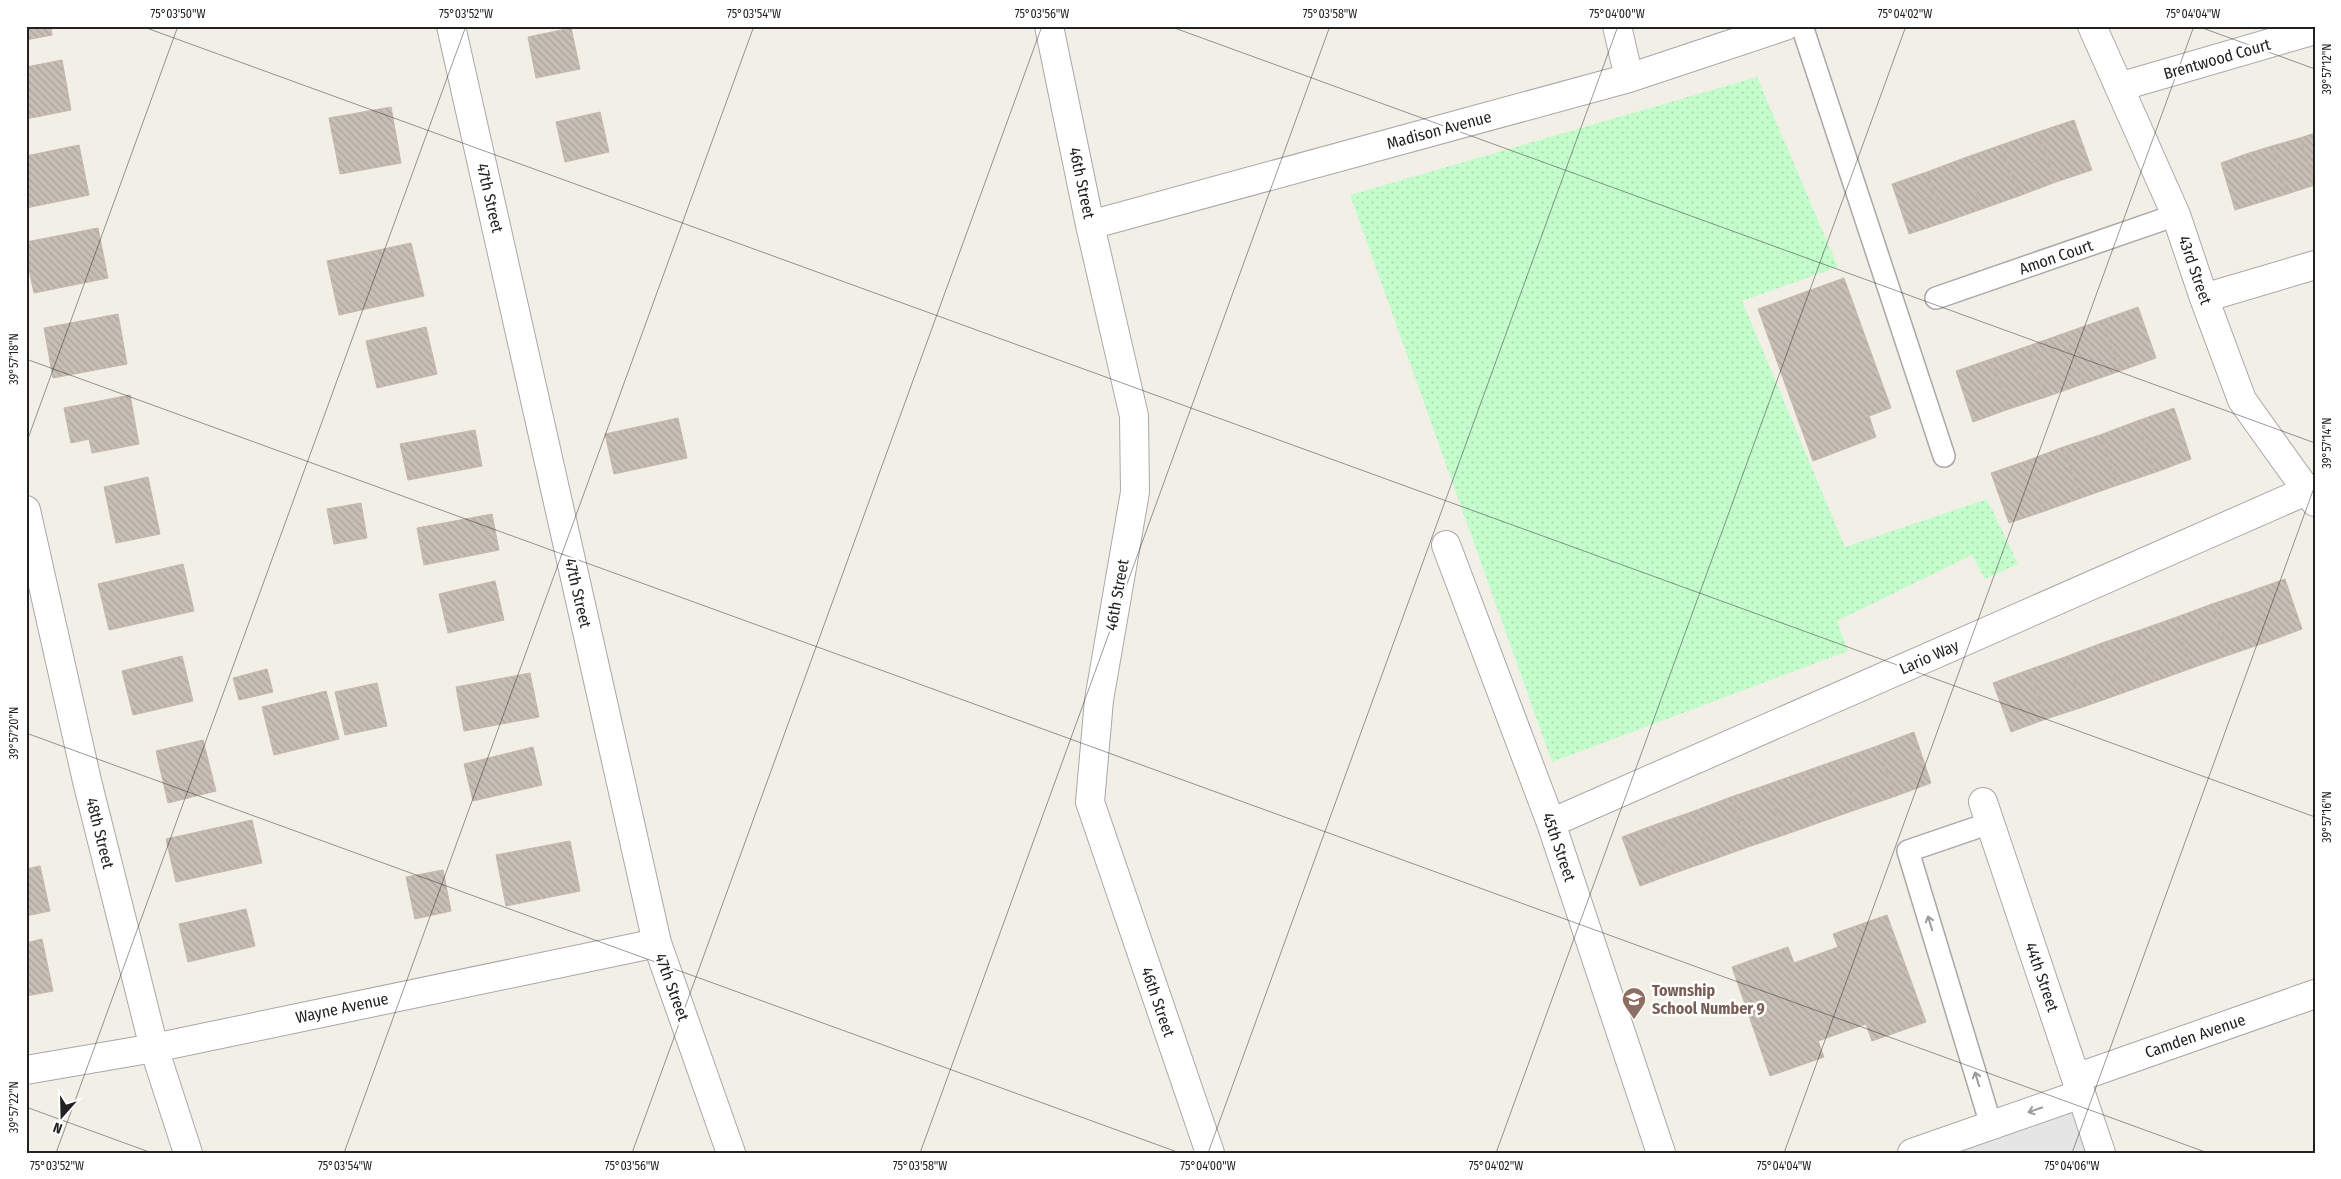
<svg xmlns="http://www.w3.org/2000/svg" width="2341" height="1179" font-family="'Fira Sans Condensed',sans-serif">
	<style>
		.park { fill: url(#park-dots) }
		.parking { fill: #e5e5e5 }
		.building { fill: url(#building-back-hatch); stroke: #c5b7a9 }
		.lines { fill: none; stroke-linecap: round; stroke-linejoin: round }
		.lane-casing { stroke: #a8a8a8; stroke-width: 24 }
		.street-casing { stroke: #a8a8a8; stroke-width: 30 }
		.lane { stroke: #fff; stroke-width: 21 }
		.street { stroke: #fff; stroke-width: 28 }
		.oneway { stroke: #9b9b9b }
		.ticks { fill: none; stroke: #212121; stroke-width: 1; stroke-opacity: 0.45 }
		.labels { text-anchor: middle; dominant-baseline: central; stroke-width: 5; stroke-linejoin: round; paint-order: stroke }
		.street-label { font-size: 16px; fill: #212121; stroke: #fff }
		.education-label { font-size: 16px; font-weight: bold; fill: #785e54; stroke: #fff; text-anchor: start }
		.neatline { fill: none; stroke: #212121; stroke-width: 2 }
		.ticks-label { font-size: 12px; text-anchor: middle; fill: #212121 }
	</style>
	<defs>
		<pattern id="park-dots" width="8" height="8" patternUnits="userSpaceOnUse" patternTransform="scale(1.25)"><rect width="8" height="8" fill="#c4fccc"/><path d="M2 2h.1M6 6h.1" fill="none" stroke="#a8d8af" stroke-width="1.8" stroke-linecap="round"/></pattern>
		<pattern id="building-back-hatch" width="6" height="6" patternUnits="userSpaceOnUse" patternTransform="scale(1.25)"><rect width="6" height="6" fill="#c7beb6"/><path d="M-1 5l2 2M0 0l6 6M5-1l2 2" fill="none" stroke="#aba39c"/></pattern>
	</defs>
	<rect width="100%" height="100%" fill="#f2efe7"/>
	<path class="park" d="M1757 77 1838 267 1742 301 1845 547 1987 499 2018 564 1985 579 1972 555 1837 621 1848 651 1552 762 1350 195Z"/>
	<path class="parking" d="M2081 1094 2101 1153H1912Z"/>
	<path class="building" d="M26 26H51L52 35 26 40Z
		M571 28 580 69 536 78 528 37Z
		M62 60 71 110 26 119V67Z
		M391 107 401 163 340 174 329 118Z
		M600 112 609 152 565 162 556 122Z
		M2074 120 2092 170 2056 182 2038 132Z
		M2038 132 2056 182 2019 196 2001 145Z
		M2315 133V185L2300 138Z
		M2300 138 2315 185 2287 194 2272 146Z
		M79 145 89 195 26 208V156Z
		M2001 145 2019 196 1982 209 1964 158Z
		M2272 146 2287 194 2261 202 2246 154Z
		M2246 154 2261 202 2235 210 2221 163Z
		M1964 158 1982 209 1945 222 1927 172Z
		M1927 172 1945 222 1909 234 1892 184Z
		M98 228 108 278 34 293 26 255V242Z
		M411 243 424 296 339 315 327 261Z
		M1844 278 1891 408 1869 416 1876 437 1813 461 1758 309Z
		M2138 307 2156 358 2120 371 2102 320Z
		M118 314 127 364 53 378 44 328Z
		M2102 320 2120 371 2083 384 2065 333Z
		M426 327 437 374 377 388 366 341Z
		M2065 333 2083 384 2046 397 2028 346Z
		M2028 346 2046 397 2009 409 1991 359Z
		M1991 359 2009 409 1973 422 1956 371Z
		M130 395 139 444 92 453 89 439 71 443 64 408Z
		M2174 408 2191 459 2156 472 2137 421Z
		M678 418 687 458 614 474 605 434Z
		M2137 421 2156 472 2118 485 2100 435Z
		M475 430 482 466 408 480 400 444Z
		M2100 435 2118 485 2081 498 2063 447Z
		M2063 447 2081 498 2045 511 2026 461Z
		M2026 461 2045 511 2009 523 1991 473Z
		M148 477 160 534 116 543 104 487Z
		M361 503 367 538 334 544 327 509Z
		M492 514 499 550 424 565 417 528Z
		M183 564 194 611 109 630 98 584Z
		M2285 579 2302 629 2267 642 2248 592Z
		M495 581 504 620 448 633 439 594Z
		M2248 592 2267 642 2229 655 2212 604Z
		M2212 604 2229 655 2192 668 2174 618Z
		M2174 618 2192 668 2156 681 2137 631Z
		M2137 631 2156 681 2120 694 2102 643Z
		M2102 643 2120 694 2083 707 2065 657Z
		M182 656 193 701 133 715 122 671Z
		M2065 657 2083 707 2046 719 2028 670Z
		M267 669 273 692 239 700 233 678Z
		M2028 670 2046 719 2011 732 1993 683Z
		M530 673 539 717 464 731 456 687Z
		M377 683 387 726 345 735 335 692Z
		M326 691 339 739 274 755 262 707Z
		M1914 732 1931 783 1896 796 1877 746Z
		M203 740 216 791 168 803 156 751Z
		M1877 746 1896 796 1858 809 1840 759Z
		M533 747 542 785 473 801 464 764Z
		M1840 759 1858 809 1821 822 1803 772Z
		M1803 772 1821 822 1784 835 1766 785Z
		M1766 785 1784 835 1748 847 1731 797Z
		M1731 797 1748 847 1712 860 1694 811Z
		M1694 811 1712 860 1675 873 1657 824Z
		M252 820 262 863 176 882 166 839Z
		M1657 824 1675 873 1640 886 1622 837Z
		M570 841 580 891 506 906 496 855Z
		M40 866 50 911 26 916V869Z
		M443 870 451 911 415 919 406 877Z
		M246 909 255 946 188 962 179 924Z
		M1887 915 1926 1022 1872 1041 1866 1024 1818 1041 1824 1057 1770 1076 1732 967 1788 947 1794 963 1838 947 1833 934Z
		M42 939 53 991 26 996V943Z"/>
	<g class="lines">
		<g class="lane-casing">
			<path id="lane" d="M1802 26 1944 456
				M1936 298 2176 215
				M1990 823 1908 851 1991 1125"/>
		</g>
		<g class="street-casing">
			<path id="street" d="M451 26 657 943 731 1153
				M1049 26 1090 225 1134 416 1135 492 1099 700 1090 802 1210 1153
				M1617 26 1629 78
				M2092 26 2176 215 2204 298 2242 400 2315 502
				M2119 87 2315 30
				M1090 225 1629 78 1785 26
				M2204 298 2315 265
				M26 510 87 781 154 1048 188 1153
				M1446 545 1551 823 1661 1153
				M1983 802 2101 1153
				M1551 823 2306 491
				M26 1070 154 1048 657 943
				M2076 1078 2315 994
				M1912 1153 2081 1094"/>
		</g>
		<use href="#lane" class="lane"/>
		<use href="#street" class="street"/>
	</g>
	<defs><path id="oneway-shaft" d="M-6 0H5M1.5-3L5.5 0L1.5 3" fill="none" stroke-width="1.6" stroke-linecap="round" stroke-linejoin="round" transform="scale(1.25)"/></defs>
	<g class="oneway">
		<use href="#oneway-shaft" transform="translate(1930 923) rotate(-107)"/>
		<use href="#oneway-shaft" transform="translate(1977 1079) rotate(-107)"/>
		<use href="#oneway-shaft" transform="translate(2035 1110) rotate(161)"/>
	</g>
	<path class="ticks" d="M141 26 2315 817M1169 26 2315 443M2197 26 2315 69M26 359 2208 1153M26 444 178 26M26 733 1180 1153M26 1107 152 1153M56 1153 466 26M344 1153 754 26M632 1153 1042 26M920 1153 1330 26M1208 1153 1618 26M1496 1153 1906 26M1784 1153 2194 26M2072 1153 2315 485"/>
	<defs>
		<g id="school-pin" transform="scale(1.25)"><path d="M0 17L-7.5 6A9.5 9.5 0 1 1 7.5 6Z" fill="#8d6e63" stroke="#fff"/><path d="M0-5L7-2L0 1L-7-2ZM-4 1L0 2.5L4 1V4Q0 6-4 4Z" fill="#fff"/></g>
	</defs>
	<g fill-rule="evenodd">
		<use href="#school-pin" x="1634" y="999"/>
	</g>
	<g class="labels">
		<g class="street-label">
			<text transform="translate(2217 59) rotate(-16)">Brentwood Court</text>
			<text transform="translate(1439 130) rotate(-15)">Madison Avenue</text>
			<text transform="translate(1082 183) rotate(78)">46th Street</text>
			<text transform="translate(490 198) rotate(77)">47th Street</text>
			<text transform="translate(2056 257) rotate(-19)">Amon Court</text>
			<text transform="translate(2195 270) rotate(71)">43rd Street</text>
			<text transform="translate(578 593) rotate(77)">47th Street</text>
			<text transform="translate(1117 595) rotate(-80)">46th Street</text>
			<text transform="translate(1929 657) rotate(-24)">Lario Way</text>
			<text transform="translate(100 833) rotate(76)">48th Street</text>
			<text transform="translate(1559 847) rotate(71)">45th Street</text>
			<text transform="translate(2042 977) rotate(71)">44th Street</text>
			<text transform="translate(672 987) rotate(70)">47th Street</text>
			<text transform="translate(1158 1002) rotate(71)">46th Street</text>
			<text transform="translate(342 1008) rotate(-12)">Wayne Avenue</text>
			<text transform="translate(2195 1036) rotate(-19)">Camden Avenue</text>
		</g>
		<g class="education-label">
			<text x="1652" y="990">Township<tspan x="1652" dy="18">School Number 9</tspan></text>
		</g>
	</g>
	<rect width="2341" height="1179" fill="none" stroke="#ffffff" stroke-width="55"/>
	<g transform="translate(62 1116) rotate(200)" stroke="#ffffff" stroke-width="4" paint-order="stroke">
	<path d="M0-4L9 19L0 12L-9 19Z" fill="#212121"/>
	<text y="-8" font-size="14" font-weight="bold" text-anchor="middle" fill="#212121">N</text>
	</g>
	<rect x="28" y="28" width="2286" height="1124" class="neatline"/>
	<g class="ticks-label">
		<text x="178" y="18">75°03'50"W</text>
		<text x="466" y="18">75°03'52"W</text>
		<text x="754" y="18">75°03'54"W</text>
		<text x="1042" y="18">75°03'56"W</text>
		<text x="1330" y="18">75°03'58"W</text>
		<text x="1617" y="18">75°04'00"W</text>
		<text x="1905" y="18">75°04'02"W</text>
		<text x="2193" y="18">75°04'04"W</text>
		<text transform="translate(2327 69) rotate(-90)" y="4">39°57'12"N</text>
		<text transform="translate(14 359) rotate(-90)" y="4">39°57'18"N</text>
		<text transform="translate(2327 443) rotate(-90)" y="4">39°57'14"N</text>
		<text transform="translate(14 733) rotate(-90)" y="4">39°57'20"N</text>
		<text transform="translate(2327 817) rotate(-90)" y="4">39°57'16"N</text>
		<text transform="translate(14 1107) rotate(-90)" y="4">39°57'22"N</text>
		<text x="57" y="1170">75°03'52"W</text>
		<text x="345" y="1170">75°03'54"W</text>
		<text x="632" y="1170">75°03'56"W</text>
		<text x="920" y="1170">75°03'58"W</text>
		<text x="1208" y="1170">75°04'00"W</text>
		<text x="1496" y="1170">75°04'02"W</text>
		<text x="1784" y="1170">75°04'04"W</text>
		<text x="2072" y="1170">75°04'06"W</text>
	</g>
</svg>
